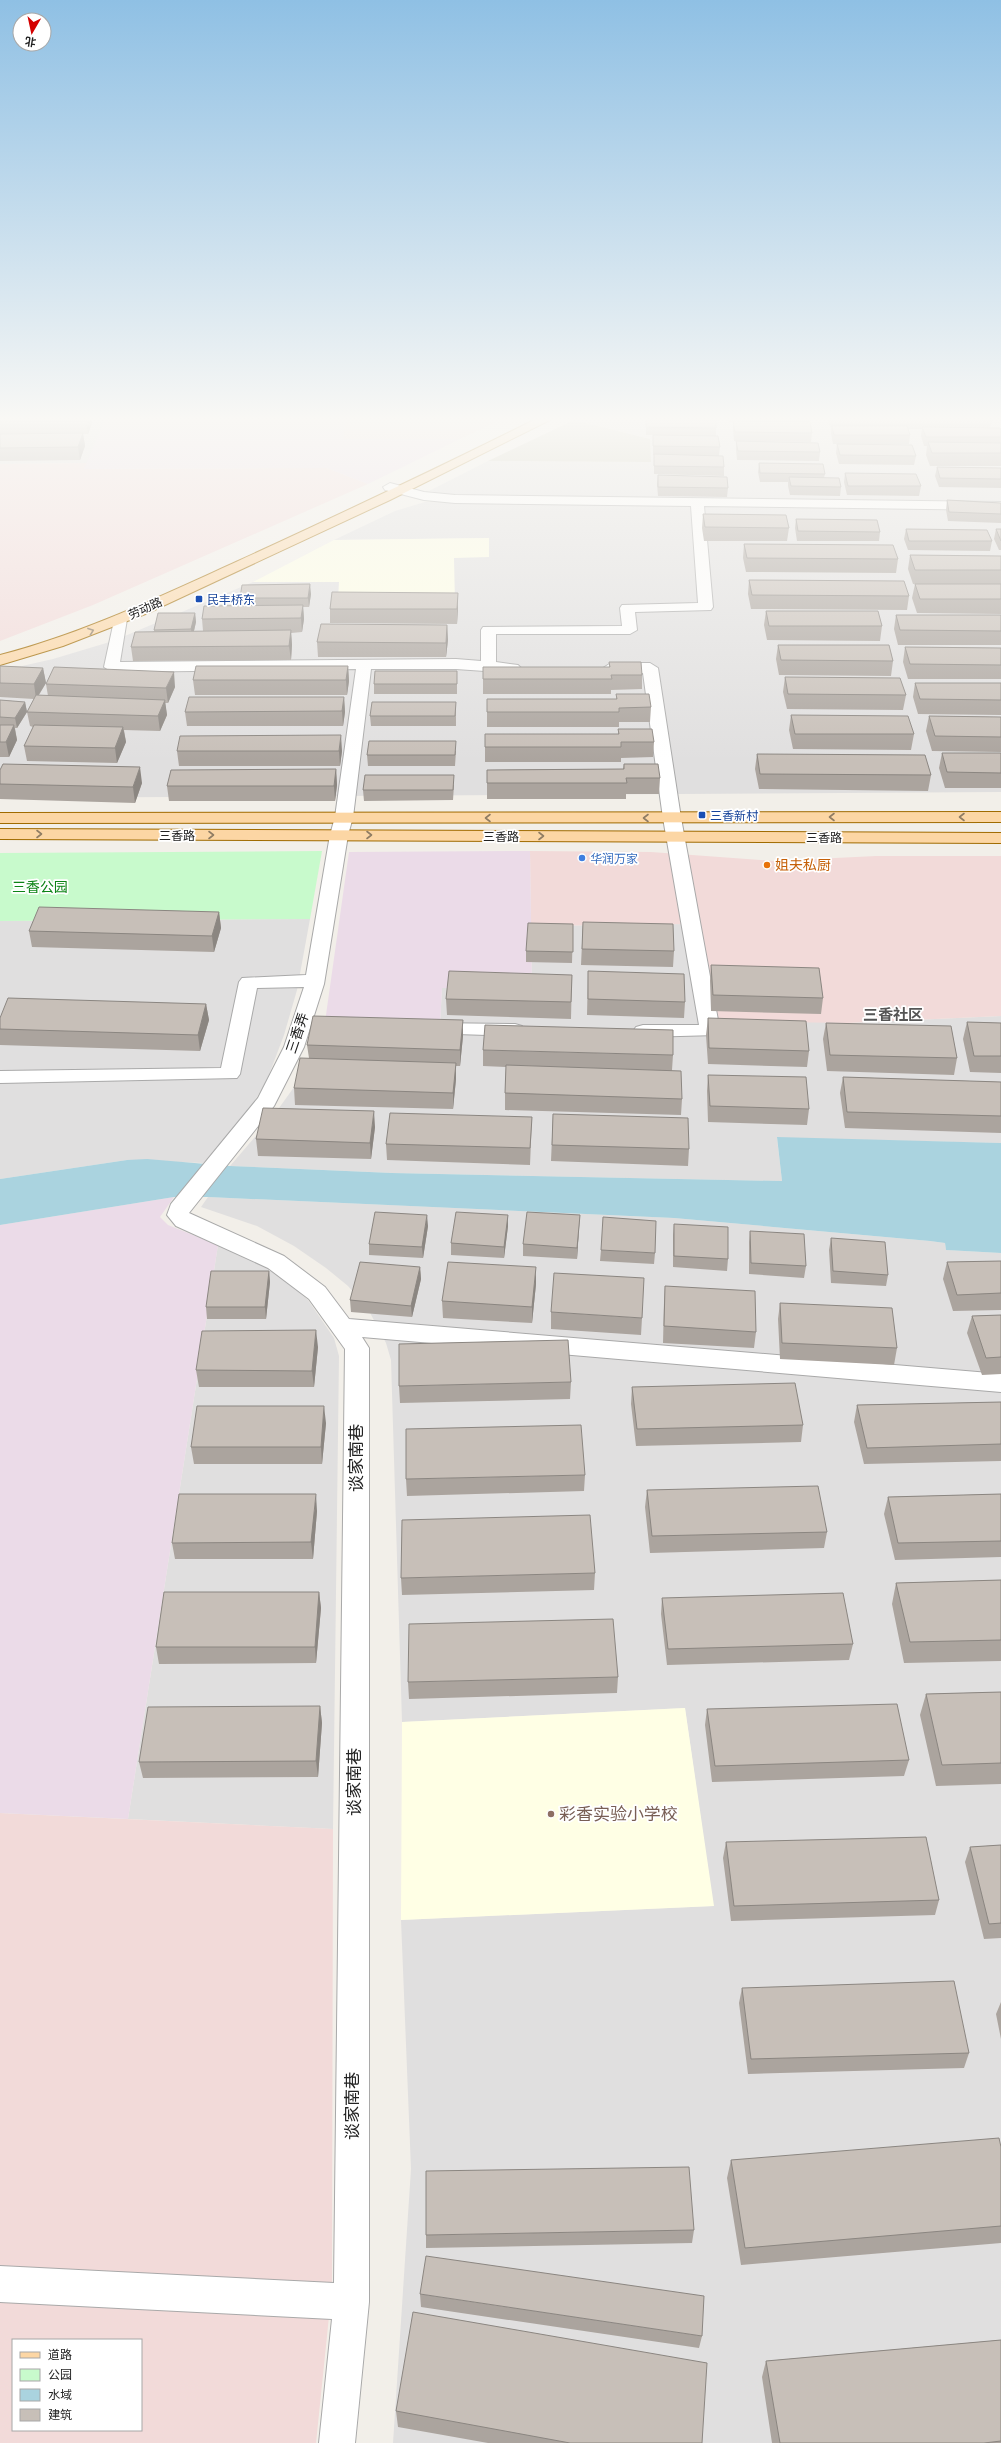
<svg xmlns="http://www.w3.org/2000/svg" width="1001" height="2443" font-family="'PT Sans Narrow','Noto Sans SC',sans-serif">
	<style>
		.residential { fill: #e0dfdf }
		.commercial { fill: #f2dad9; fill-rule: evenodd }
		.industrial { fill: #ebdbe8 }
		.education { fill: #ffffe5 }
		.construction { fill: #c7c7b4 }
		.park { fill: #c8facc }
		.water { fill: #aad3df }
		.lines { fill: none; stroke-linecap: round; stroke-linejoin: round }
		.minor-casing { stroke: #a9a9a9; stroke-width: 2 }
		.major-casing { stroke: #a06b00; stroke-width: 2 }
		.minor { fill: #fff; fill-rule: evenodd }
		.major { fill: #fcd6a4; fill-rule: evenodd }
		.wall { fill: #aba49e }
		.shaded-wall { fill: #8b8681 }
		.building { fill: #c7bfb8; stroke: #8b8681 }
		.oneway { stroke: #8f7c63 }
		.transit-dot { fill: #1a4fb4; stroke: #fff; stroke-width: 1.5 }
		.shop-dot { fill: #3f7fe0; stroke: #fff; stroke-width: 1.5 }
		.food-dot { fill: #e8710a; stroke: #fff; stroke-width: 1.5 }
		.education-dot { fill: #8d6e63; stroke: #fff; stroke-width: 1.5 }
		.labels { text-anchor: middle; dominant-baseline: central; stroke-width: 3.5; stroke-linejoin: round; paint-order: stroke }
		.far-transit-label { font-size: 12px; fill: #164399; stroke: #fff; text-anchor: start }
		.far-street-label { font-size: 12px; fill: #222; stroke: #fff }
		.far-shop-label { font-size: 12px; fill: #366cbe; stroke: #fff; text-anchor: start }
		.food-label { font-size: 14px; fill: #c56008; stroke: #fff; text-anchor: start }
		.park-label { font-size: 14px; fill: #0c8416; stroke: #fff }
		.street-label { font-size: 14px; fill: #222; stroke: #fff }
		.neighbourhood-label { font-size: 15px; font-weight: bold; fill: #555; stroke: #fff }
		.near-street-label { font-size: 17px; fill: #222; stroke: #fff }
		.near-education-label { font-size: 17px; fill: #785e54; stroke: #fff; text-anchor: start }
	</style>
	<rect width="100%" height="100%" fill="#f2efe9"/>
	<path class="residential" d="M0 420H105L88 463 0 464Z
		M575 420H1001V501L453 495 429 491 488 461 651 462 650 439Z
		M425 502 1001 509V792L0 798V671L53 659 113 641 253 582H339L338 604 454 557H489V538L334 540 395 511Z
		M310 919 297 990 284 1035 267 1080 248 1112 203 1163 127 1160 0 1179V921Z
		M689 924 847 1023 1001 1016V1143L777 1138 782 1181 392 1173 230 1166 274 1115 297 1083 440 1025 442 988 532 987 531 926Z
		M208 1197 674 1218 930 1241 945 1243 946 1250 1001 1253V2443H393L411 2169 401 1920 713 1906 685 1708 402 1722 391 1360 386 1343 368 1309 348 1286 326 1268 294 1246 257 1226 201 1207Z
		M218 1245 256 1259 281 1276 308 1300 334 1338 339 1356 333 1829 128 1819Z"/>
	<path class="commercial" d="M345 420H501L460 439H343Z
		M88 463 84 469 327 468 368 484 93 605 0 641V464Z
		M530 851 651 852 774 861 876 856H1001V1016L847 1023 704 1021 689 924 531 926Z
		M0 1813 333 1829 332 2287 316 2443H0ZM13 2340H141V2430H13Z"/>
	<path class="industrial" d="M105 420H345L343 439H460L368 484 327 468 84 469Z
		M530 851 532 987 442 988 440 1025 325 1022 349 852Z
		M174 1197 160 1217 168 1225 218 1245 128 1819 0 1813V1225Z"/>
	<path class="education" d="M489 538V557L454 558 455 603 338 604 339 582H253L334 540Z
		M685 1708 714 1906 401 1920 402 1722Z"/>
	<path class="construction" d="M574 420 650 439 651 462 488 461Z"/>
	<path class="park" d="M322 851 310 919 0 921V853Z"/>
	<path class="water" d="M777 1137 1001 1143V1253L946 1250 945 1243 930 1241 674 1218 208 1197H174L0 1225V1179L127 1160 147 1159 230 1166 392 1173 782 1181Z"/>
	<g class="lines">
		<g class="minor-casing">
			<path id="minor" d="M390 483 424 492 455 495 1001 502V510L704 506 713 607 711 610 635 612 637 630 630 634H496V662L518 665 521 668 513 673 456 669H371L353 817 348 835 324 984 304 1047 274 1106 189 1213 284 1256 325 1287 349 1319 1001 1374V1392L362 1337 369 1348V2302L355 2443H319L332 2319 0 2302V2266L334 2283 345 1349 309 1299 268 1268 176 1226 167 1215 171 1204 258 1098 284 1047 304 987 257 988 240 1074 237 1078 0 1083V1071L221 1068 239 982 242 978 306 975 330 835 335 817 356 669 112 672 104 667 115 616 120 615 127 619 120 662 456 659 481 661V630L483 627 622 626 620 608 622 605 698 603 691 506 455 503 424 500 385 490 383 487Z
				M611 663H650L658 668 681 818 720 1031 717 1035 643 1037 636 1035 633 1031 636 1027 643 1025H699L663 818 643 673 606 671 603 668Z
				M433 1023 515 1024 522 1026 525 1030 522 1034 515 1036 426 1033 423 1029 426 1025Z"/>
		</g>
		<g class="major-casing">
			<path id="major" d="M534 420H550L390 500 148 613 63 646 0 665V655C82 634 159 597 236 562 336 516 436 469 534 420Z
				M1001 812V822L0 823V813Z
				M0 829 1001 833V843L0 839Z"/>
		</g>
		<use href="#minor" class="minor"/>
		<use href="#major" class="major"/>
	</g>
	<path class="wall" d="M0 420H92V423L88 434H83L85 446 80 460 0 461Z
		M646 420H720V421H716V436L720 447 719 456 724 467V476L654 474V455H653V435H646Z
		M728 420H811V424L812 433 811 442 734 441 733 430V422H729Z
		M828 420H992L990 428 1001 430V466H930L926 455 927 446H924L921 436 922 429H908L910 435 909 444H833L831 434V427H830Z
		M736 441 820 452 819 461 737 460 736 450Z
		M837 444 916 456 914 465 839 464 836 453Z
		M759 463 825 474 824 478 841 487 840 496 790 495 788 486V482H760L758 472Z
		M937 467 1001 468V488L939 487 935 476Z
		M845 473 921 486 919 496 847 495 844 482Z
		M658 475 728 488 727 497 658 496 657 484Z
		M947 500 1001 503V523L948 521 946 510Z
		M703 514 789 528 787 541H704L702 528Z
		M796 519 880 532 879 541H797L795 528Z
		M906 529 992 541 990 551 908 550 904 539Z
		M996 529H1001V550H999L994 539Z
		M744 544 898 559 896 573 746 572 743 558Z
		M910 555 1001 556V614L917 613 912 598 915 584H913L908 569Z
		M749 580 909 596 907 610 751 609 748 594Z
		M311 594 309 607H303L304 619 302 632 291 633 292 645 291 660 133 661 131 647 154 631V630L195 613 196 622 194 631H203L202 619 241 606 240 598Z
		M458 607 457 624 330 623V609Z
		M766 611 882 626 880 641 767 640 764 625Z
		M896 615H1001V645H898L894 629Z
		M447 625 448 640 446 657H318L317 642Z
		M778 645 893 661 891 676 779 675 776 659Z
		M905 647 1001 648V679H908L903 662Z
		M609 662 642 675V689L611 690V694H483V667H609Z
		M0 666 43 668 46 683 39 695 48 696 46 684 175 687 168 703H165L167 715 160 731 124 730 126 742 117 763 27 761 24 746 33 727 30 726 27 712 34 699 0 697Z
		M348 666 349 681 347 695H195L193 680Z
		M785 677 906 695 903 710 787 709 783 692Z
		M457 681V694H374V684Z
		M915 683H1001V715L918 714 913 697Z
		M616 694 651 707 650 722H619V727H487V699H616Z
		M344 697 345 712 343 726H187L185 712Z
		M0 700 25 702 27 712 17 728H15L17 740 9 757H0Z
		M456 702V726H371L370 716Z
		M791 715 914 734 911 750 793 749 789 730Z
		M929 716 1001 717V752L932 751 926 731Z
		M618 729 654 742 653 757 621 758V762H485V734H618Z
		M177 751H342L340 766H179Z
		M456 751 455 766H368L367 755Z
		M942 753H1001V788H945L939 768Z
		M757 754 931 775 928 791 759 789 755 769Z
		M624 764 660 778 659 794H626V799H487V770L623 769Z
		M336 769 337 785 335 801H169L167 786Z
		M0 770 142 783 135 803 0 799Z
		M454 785 453 800 364 801 363 790Z
		M219 912 221 928 214 952 32 947 29 931Z
		M583 922 674 951 673 967 581 965Z
		M573 924 572 963 526 962V951Z
		M711 965 823 998 821 1014 711 1011 710 981Z
		M588 971 685 1002 684 1018 587 1015Z
		M572 975 571 1019 447 1015 446 999Z
		M206 1004 209 1020 200 1051 0 1045V1018Z
		M708 1018 809 1051 807 1067 708 1064 706 1035Z
		M967 1022 1001 1023V1073L970 1072 963 1039Z
		M826 1023 957 1058 954 1075 827 1071 823 1039Z
		M463 1036 460 1066H456V1079L453 1109 295 1105 294 1088 309 1058 307 1045Z
		M483 1050 673 1055 672 1070 682 1099 681 1115 505 1110V1093L506 1067 483 1066Z
		M708 1075 809 1109 807 1125 708 1122 707 1091Z
		M843 1077 1001 1082V1133L845 1128 840 1093Z
		M553 1114 689 1149 688 1166 551 1161Z
		M532 1117 530 1165 387 1160 386 1144Z
		M375 1127 371 1159 258 1156 256 1139Z
		M508 1215V1226L504 1258 451 1255V1243Z
		M580 1215 577 1259 523 1256V1244Z
		M674 1224 728 1259 727 1271 673 1267V1235Z
		M428 1226 423 1258 369 1255V1244Z
		M750 1231 806 1266 804 1278 749 1274V1242Z
		M831 1238 888 1275 886 1286 831 1283 829 1250Z
		M601 1250 655 1253 654 1264 600 1261Z
		M1001 1261V1310L953 1311 943 1279 947 1262Z
		M420 1267 421 1279 412 1317 351 1312 350 1300Z
		M269 1271 270 1282 266 1319H207L206 1307Z
		M536 1284 532 1323 443 1318 442 1301Z
		M665 1286 756 1332 754 1348 663 1343 664 1302Z
		M780 1303 897 1348 894 1365 780 1359 778 1319Z
		M551 1312 642 1318 641 1335 551 1329Z
		M1001 1315V1374L982 1375 967 1333 972 1316Z
		M318 1347 314 1387H199L196 1370Z
		M571 1382 570 1399 400 1403 399 1386Z
		M632 1387 803 1425 801 1442 636 1446 631 1404Z
		M1001 1402V1461L864 1464 854 1422 857 1405Z
		M326 1423 322 1464H194L191 1447Z
		M585 1475 584 1491 407 1496 406 1479Z
		M647 1490 827 1532 824 1548 650 1553 645 1507Z
		M1001 1494V1557L895 1560 884 1514 888 1497Z
		M317 1511 313 1559H175L172 1543Z
		M595 1573 594 1590 402 1595 401 1578Z
		M1001 1580V1661L904 1663 892 1604 896 1583Z
		M319 1592 321 1608 316 1663 159 1664 156 1647Z
		M662 1598 853 1644 849 1660 667 1665 661 1614Z
		M618 1677 617 1693 409 1699 408 1682Z
		M1001 1692V1784L936 1786 920 1715 926 1694Z
		M320 1706 322 1723 318 1777 143 1778 139 1762Z
		M707 1709 909 1760 904 1776 712 1782 705 1725Z
		M726 1842 939 1900 935 1915 731 1921 723 1858Z
		M1001 1845V1938L984 1939 965 1862 970 1847Z
		M742 1988 969 2053 964 2068 748 2074 739 2003Z
		M1001 2002V2039L996 2014Z
		M1001 2147V2243L741 2265 727 2178 731 2160Z
		M694 2230 692 2243 426 2248V2235Z
		M420 2294 702 2336 699 2348 421 2307Z
		M1001 2340V2443H772L762 2377 766 2361Z
		M396 2411 702 2443H488L398 2427Z"/>
	<path class="shaded-wall" d="M87 420H92V423L88 434 86 421Z
		M83 433 85 446 80 460 78 447Z
		M310 584 311 594 309 607 308 598Z
		M458 593V607L457 624V609Z
		M303 605 304 619 302 632 301 618Z
		M195 613 196 622 192 639 191 629Z
		M447 625 448 640 446 657V643Z
		M291 630 292 645 291 660 289 646Z
		M348 666 349 681 347 695 346 680Z
		M43 668 46 683 36 699 34 684Z
		M174 672 175 687 168 703 166 688Z
		M344 697 345 712 343 726 342 711Z
		M165 700 167 715 160 731 158 716Z
		M25 702 27 712 17 728 15 718Z
		M14 725 17 740 9 757 6 742Z
		M123 727 126 742 117 763 115 748Z
		M341 735 342 751 340 766 339 751Z
		M140 767 142 783 135 803 133 787Z
		M336 769 337 785 335 801 334 786Z
		M219 912 221 928 214 952 212 936Z
		M206 1004 209 1020 200 1051 198 1035Z
		M463 1020V1036L460 1066V1050Z
		M456 1063V1079L453 1109V1093Z
		M374 1111 375 1127 371 1159 370 1143Z
		M427 1215 428 1226 423 1258 422 1247Z
		M508 1215V1226L504 1258V1247Z
		M580 1215 579 1227 577 1259V1248Z
		M420 1267 421 1279 412 1317 411 1306Z
		M536 1267V1284L532 1323V1307Z
		M269 1271 270 1282 266 1319 265 1307Z
		M316 1330 318 1347 314 1387 312 1371Z
		M324 1406 326 1423 322 1464 321 1447Z
		M316 1494 317 1511 313 1559 311 1542Z
		M319 1592 321 1608 316 1663 315 1647Z
		M320 1706 322 1723 318 1777 316 1761Z"/>
	<path class="building" d="M0 420H87L86 421 0 422Z
		M646 420H716V428L646 427Z
		M733 421 810 422 812 433 735 432Z
		M832 426H907L910 435H834Z
		M922 427 1000 428 1001 430V437H926Z
		M83 433 78 447 0 448V434Z
		M653 435 718 436 720 447 653 446Z
		M736 441 818 443 820 452 738 451Z
		M928 442 1001 443V453H932Z
		M837 444 912 445 916 456 840 455Z
		M654 454 723 456 724 467 654 466Z
		M759 463 823 464 825 474 760 473Z
		M937 467 1001 468V479L940 478Z
		M845 473 916 474 921 486H848Z
		M658 475 727 477 728 488 658 487Z
		M789 477 839 478 841 487 791 486Z
		M947 500 1001 503V514L949 512Z
		M703 514 786 515 789 528 705 527Z
		M796 519 877 520 880 532 798 531Z
		M906 529 987 530 992 541H909Z
		M996 529H1001V541Z
		M744 544 893 545 898 559 747 558Z
		M910 555 1001 556V570H915Z
		M749 580 904 581 909 596 752 595Z
		M310 584 308 598H240L242 585Z
		M915 584H1001V599H920Z
		M332 592 458 593 457 609H330Z
		M303 605 301 618 202 619 204 606Z
		M766 611H878L882 626H769Z
		M158 613H195L191 629 154 630Z
		M896 615H1001V631L900 630Z
		M321 624 447 625 446 643 317 642Z
		M291 630 289 646 131 647 135 632Z
		M778 645H889L893 661 781 660Z
		M905 647 1001 648V665L910 664Z
		M609 662H641L642 675H611L612 679H483V667H610Z
		M0 666 43 668 34 684 0 683Z
		M196 666H348L346 680H193Z
		M54 667 174 672 166 688 46 684Z
		M375 671H457V684H374Z
		M785 677 900 678 906 695 788 694Z
		M915 683H1001V700L920 699Z
		M616 694H649L651 707 619 708V712H487V699H617Z
		M36 695 165 700 158 716 27 712Z
		M189 697H344L342 711 185 712Z
		M0 700 25 702 15 718 0 717Z
		M372 702H456L455 716H370Z
		M791 715 908 716 914 734H795Z
		M929 716 1001 717V737L935 736Z
		M0 725H14L6 742H0Z
		M34 725 123 727 115 748 24 746Z
		M618 729H652L654 742H621V747H485V734H619Z
		M341 735 339 751H177L180 736Z
		M369 741H456L455 755H367Z
		M942 753H1001V773L947 772Z
		M757 754 925 755 931 775 760 774Z
		M3 764 140 767 133 787 0 784V770Z
		M624 764H658L660 778H626L627 783H487V770L624 769Z
		M336 769 334 786H167L171 770Z
		M365 775H454L453 790H363Z
		M39 907 219 912 212 936 29 931Z
		M583 922 673 924 674 951 582 949Z
		M528 923 573 924V952L526 951Z
		M711 965 819 968 823 998 713 995Z
		M449 971 572 975 571 1002 446 999Z
		M588 971 684 974 685 1002 588 999Z
		M8 998 206 1004 198 1035 0 1029V1018Z
		M313 1016 463 1020 460 1050 307 1045Z
		M708 1018 806 1021 809 1051 709 1048Z
		M967 1022 1001 1023V1056H974Z
		M826 1023 951 1026 957 1058 830 1055Z
		M485 1025 673 1030V1055L483 1050Z
		M300 1058 456 1063 453 1093 294 1088Z
		M506 1065 681 1071 682 1099 505 1093Z
		M708 1075 806 1077 809 1109 710 1106Z
		M843 1077 1001 1082V1116L847 1112Z
		M263 1108 374 1111 370 1143 256 1139Z
		M390 1113 532 1117 530 1148 386 1144Z
		M553 1114 688 1118 689 1149 552 1145Z
		M375 1212 427 1215 422 1247 369 1244Z
		M456 1212 508 1215 504 1247 451 1243Z
		M527 1212 580 1215 577 1248 523 1244Z
		M603 1217 656 1221 655 1253 601 1250Z
		M674 1224 728 1227V1259L674 1256Z
		M750 1231 804 1234 806 1266 751 1263Z
		M831 1238 885 1242 888 1275 833 1271Z
		M1001 1261V1293L957 1295 947 1262Z
		M360 1262 420 1267 411 1306 350 1300Z
		M448 1262 536 1267 532 1307 442 1301Z
		M211 1271H269L265 1307H206Z
		M554 1273 644 1278 642 1318 551 1312Z
		M665 1286 755 1291 756 1332 664 1326Z
		M780 1303 892 1308 897 1348 782 1343Z
		M1001 1315V1357L986 1358 972 1316Z
		M316 1330 312 1371 196 1370 202 1331Z
		M568 1340 571 1382 399 1386V1344Z
		M795 1383 803 1425 637 1429 632 1387Z
		M1001 1402V1444L867 1448 857 1405Z
		M197 1406H324L321 1447H191Z
		M581 1425 585 1475 406 1479V1429Z
		M818 1486 827 1532 652 1536 647 1490Z
		M179 1494H316L311 1542 172 1543Z
		M1001 1494V1541L898 1543 888 1497Z
		M590 1515 595 1573 401 1578 402 1520Z
		M1001 1580V1640L910 1642 896 1583Z
		M164 1592H319L315 1647H156Z
		M843 1593 853 1644 668 1649 662 1598Z
		M613 1619 618 1677 408 1682 409 1624Z
		M1001 1692V1763L942 1765 926 1694Z
		M897 1704 909 1760 715 1766 707 1709Z
		M320 1706 316 1761 139 1762 148 1707Z
		M926 1837 939 1900 734 1906 726 1842Z
		M1001 1845V1923L989 1924 970 1847Z
		M954 1981 969 2053 751 2059 742 1988Z
		M999 2138 1001 2147V2226L745 2248 731 2160Z
		M689 2167 694 2230 426 2235V2171Z
		M426 2256 704 2296 702 2336 420 2294Z
		M413 2312 707 2363 702 2443H570L396 2411Z
		M1001 2340V2441L984 2443H780L766 2361Z"/>
	<defs><path id="oneway-chevron" d="M-2-3.5L2.5 0L-2 3.5" fill="none" stroke-width="1.6" stroke-linecap="round" stroke-linejoin="round"/></defs>
	<g class="oneway">
		<use href="#oneway-chevron" transform="translate(91 631) rotate(-20)"/>
		<use href="#oneway-chevron" transform="translate(832 817) rotate(180)"/>
		<use href="#oneway-chevron" transform="translate(962 817) rotate(180)"/>
		<use href="#oneway-chevron" transform="translate(488 818) rotate(-180)"/>
		<use href="#oneway-chevron" transform="translate(646 818) rotate(-180)"/>
		<use href="#oneway-chevron" transform="translate(39 834)"/>
		<use href="#oneway-chevron" transform="translate(211 835)"/>
		<use href="#oneway-chevron" transform="translate(369 835)"/>
		<use href="#oneway-chevron" transform="translate(541 836)"/>
	</g>
	<linearGradient id="sky" x2="0" y2="1"><stop stop-color="#8fc0e4"/><stop offset="0.55" stop-color="#f9f8f5"/><stop offset="1" stop-color="#f9f8f5" stop-opacity="0"/></linearGradient>
	<rect width="1001" height="762" fill="url(#sky)"/>
	<g class="transit-dot">
		<rect x="195" y="595" width="8" height="8" rx="2"/>
		<rect x="698" y="811" width="8" height="8" rx="2"/>
	</g>
	<circle class="shop-dot" cx="582" cy="858" r="4"/>
	<circle class="food-dot" cx="767" cy="865" r="4"/>
	<circle class="education-dot" cx="551" cy="1814" r="4"/>
	<g class="labels">
		<g class="far-transit-label">
			<text x="207" y="599">民丰桥东</text>
			<text x="710" y="815">三香新村</text>
		</g>
		<g class="far-street-label">
			<text transform="translate(145 608) rotate(-24)">劳动路</text>
			<text x="177" y="835">三香路</text>
			<text x="501" y="836">三香路</text>
			<text x="824" y="837">三香路</text>
		</g>
		<g class="far-shop-label">
			<text x="590" y="858">华润万家</text>
		</g>
		<g class="food-label">
			<text x="775" y="865">姐夫私厨</text>
		</g>
		<g class="park-label">
			<text x="40" y="887">三香公园</text>
		</g>
		<g class="street-label">
			<text transform="translate(297 1033) rotate(-71)">三香弄</text>
		</g>
		<g class="neighbourhood-label">
			<text x="893" y="1014">三香社区</text>
		</g>
		<g class="near-street-label">
			<text transform="translate(356 1458) rotate(-90)">谈家南巷</text>
			<text transform="translate(354 1782) rotate(-90)">谈家南巷</text>
			<text transform="translate(352 2106) rotate(-90)">谈家南巷</text>
		</g>
		<g class="near-education-label">
			<text x="559" y="1814">彩香实验小学校</text>
		</g>
	</g>
	<rect x="12" y="2339" width="130" height="92" fill="#ffffff" stroke="#a7a7a7"/>
	<rect x="20" y="2352" width="20" height="6" fill="#fcd6a4" stroke="#a7a7a7"/>
	<text x="48" y="2359" font-size="12" fill="#222222">道路</text>
	<rect x="20" y="2369" width="20" height="12" fill="#c8facc" stroke="#a7a7a7"/>
	<text x="48" y="2379" font-size="12" fill="#222222">公园</text>
	<rect x="20" y="2389" width="20" height="12" fill="#aad3df" stroke="#a7a7a7"/>
	<text x="48" y="2399" font-size="12" fill="#222222">水域</text>
	<rect x="20" y="2409" width="20" height="12" fill="#c7bfb8" stroke="#a7a7a7"/>
	<text x="48" y="2419" font-size="12" fill="#222222">建筑</text>
	<g transform="translate(32 32) rotate(189)"><circle r="19" fill="#ffffff" stroke="#a7a7a7"/>
	<path d="M0-3L7 15L0 10L-7 15Z" fill="#d40000"/>
	<text y="-6" font-size="11" font-weight="bold" text-anchor="middle" fill="#222222">北</text>
	</g>
</svg>
